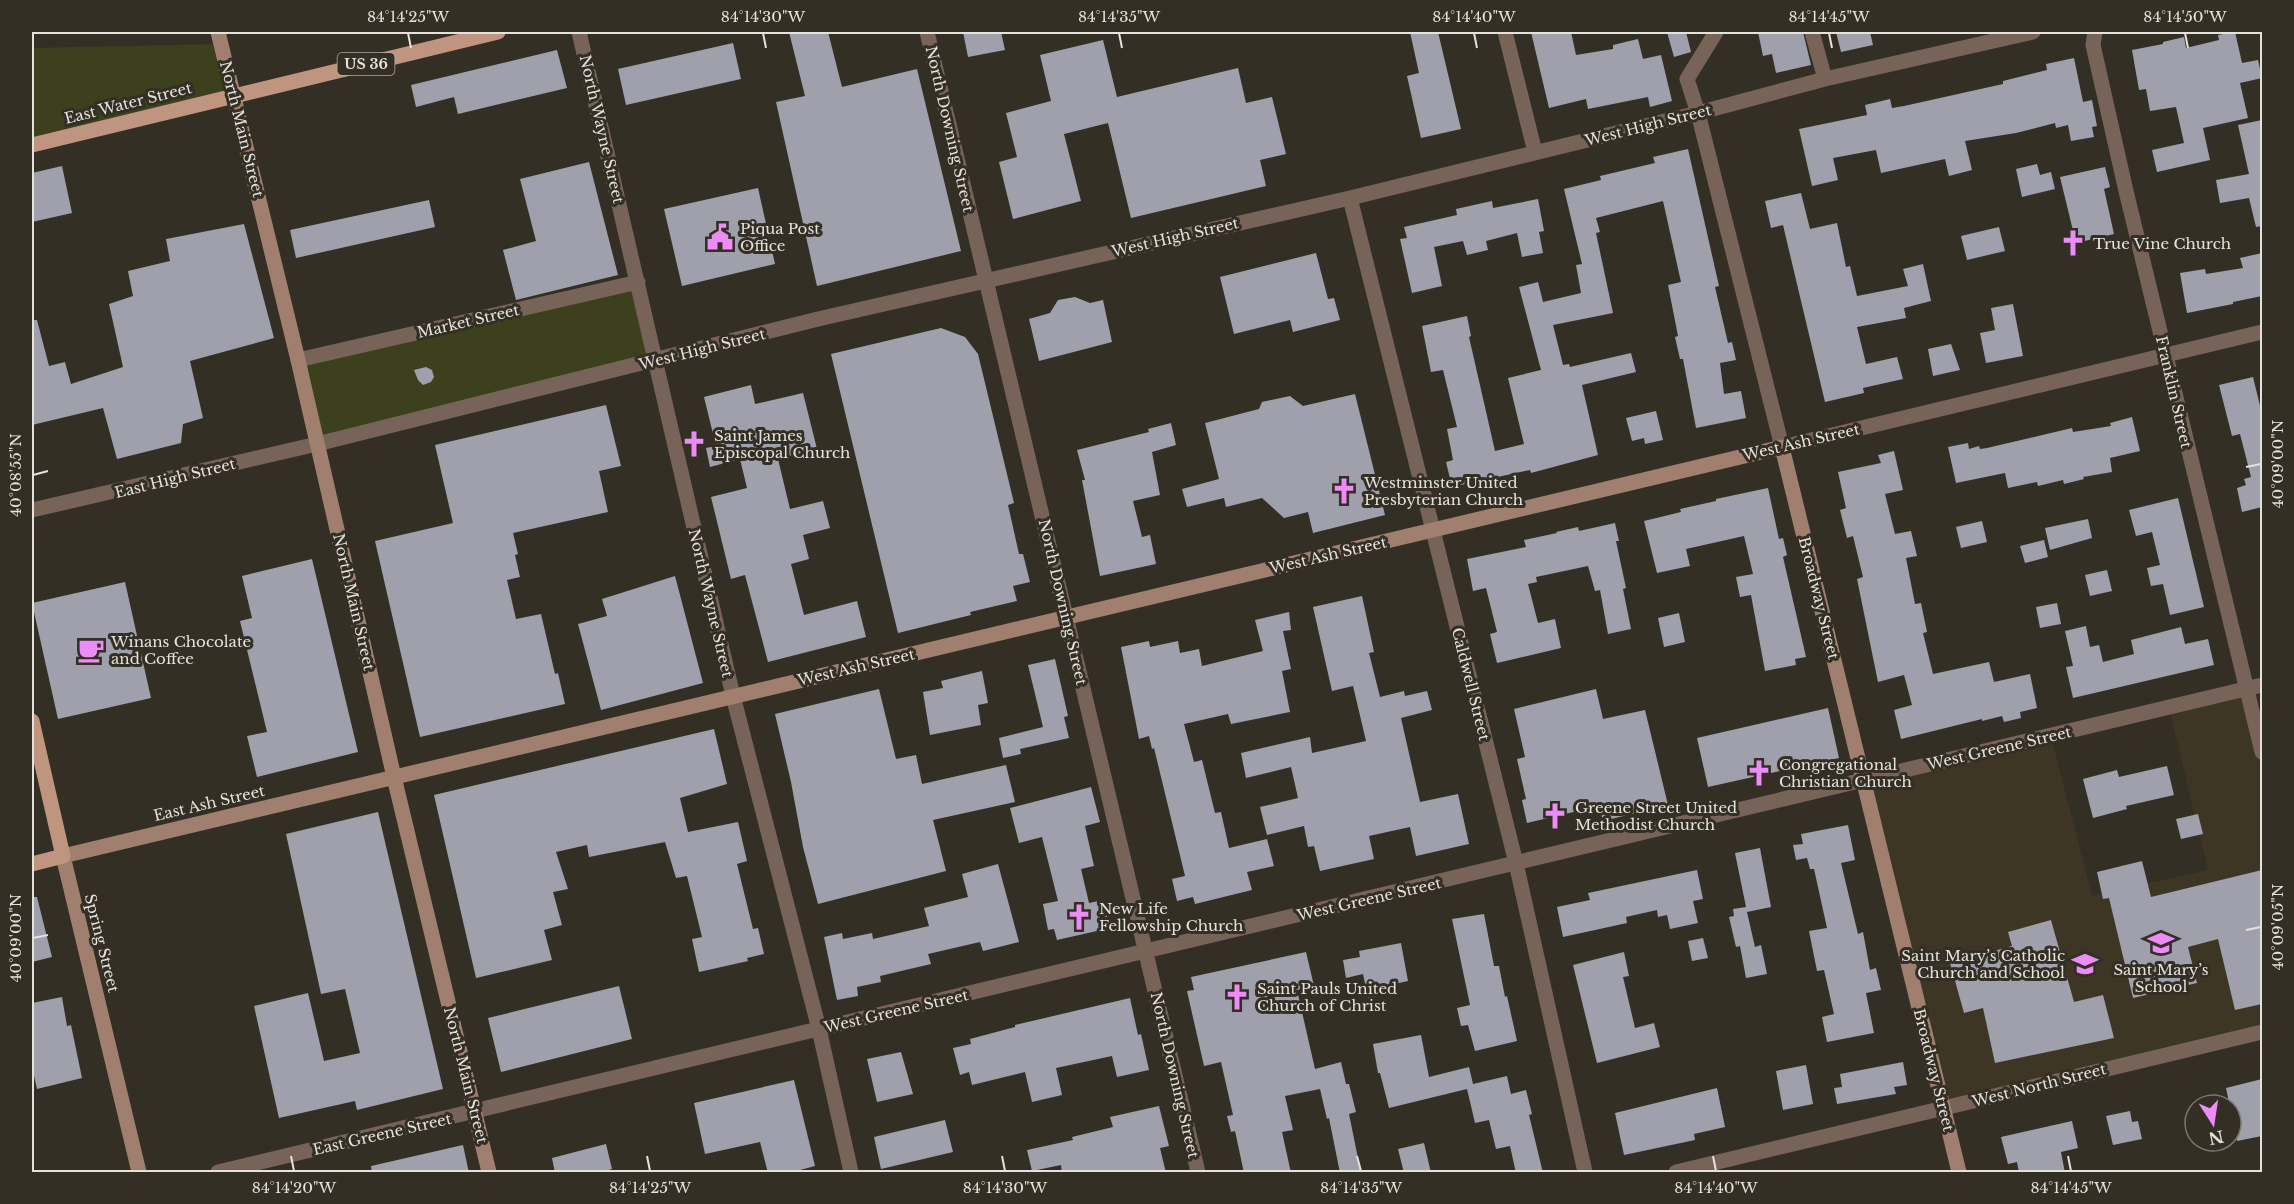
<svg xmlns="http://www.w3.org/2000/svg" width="2294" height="1204" font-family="'Libre Baskerville',serif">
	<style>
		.education { fill: #3e3625 }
		.green { fill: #3c401d }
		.building { fill: #9fa0ac }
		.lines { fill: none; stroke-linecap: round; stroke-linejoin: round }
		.street { stroke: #786358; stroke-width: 15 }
		.secondary { stroke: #a07f6e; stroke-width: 15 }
		.primary { stroke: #c0957f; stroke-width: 15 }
		.ticks { fill: none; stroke: #e5e1db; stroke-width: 2 }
		.labels { text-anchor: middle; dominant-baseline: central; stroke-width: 6; stroke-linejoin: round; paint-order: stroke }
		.shield { fill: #342f25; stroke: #b0aca4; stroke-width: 1.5 }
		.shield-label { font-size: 14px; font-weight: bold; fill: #e5e1db }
		.street-label { font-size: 15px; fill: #e5e1db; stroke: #342f25 }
		.poi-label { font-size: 15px; fill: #e5e1db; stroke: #342f25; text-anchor: start }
		.neatline { fill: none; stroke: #e5e1db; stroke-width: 2 }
		.ticks-label { font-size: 15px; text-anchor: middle; fill: #e5e1db }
	</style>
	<rect width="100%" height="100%" fill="#342f25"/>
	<path class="education" d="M2246 689 2262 752V1032L1944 1108 1864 781 2051 736 2092 896 2208 870 2169 708Z"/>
	<path class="green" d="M32 32H34V48L221 44 234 96 32 145Z
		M638 282 655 361 317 444 298 360Z"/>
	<path class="building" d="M789 32H828L842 87 917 69 961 251 817 286 776 102 805 96Z
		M963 32H1001L1005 50 968 57Z
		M1410 32H1438L1461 129 1421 138 1407 76 1419 73Z
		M1531 32H1571L1576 55 1613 49V45L1638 39 1643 59 1661 55 1672 101 1650 107 1648 97 1588 109 1586 99 1549 108Z
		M1667 32H1686L1691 52 1674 57Z
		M1758 32H1803L1811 65 1776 73 1772 54 1763 56Z
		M1836 32H1870L1873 45 1841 52Z
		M2235 32 2242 63 2258 60 2262 78 2240 83 2248 118 2203 128 2210 160 2157 172 2152 150 2184 143 2176 107 2150 111 2146 89 2139 90 2132 50 2163 44V42L2184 37 2186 48 2219 40 2218 35Z
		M1103 40 1117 97 1238 68 1246 103 1272 97 1286 154 1260 160 1266 186 1131 218 1108 123 1064 134 1081 201 1013 219 999 162 1017 157 1006 113 1051 101 1040 55Z
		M733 43 741 79 626 105 618 69Z
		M557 50 567 88 458 114 454 97 416 107 411 85Z
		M2074 58 2083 102 2092 100 2097 126 2092 127 2094 137 2071 141 2068 125 2056 128 2055 123 2016 133 1965 141 1972 170 1949 176 1945 159 1881 173 1876 150 1833 158 1838 180 1812 186 1799 129 1867 115 1865 105 1890 99 1892 108 1904 106 2003 84V81L2047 70 2046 64Z
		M2262 120V226L2256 227 2249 198 2220 203 2216 180 2249 174 2238 125Z
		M1688 149 1719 286 1715 287 1728 343 1732 342 1736 360 1720 363 1724 394 1741 391 1746 418 1696 428 1683 359H1680L1675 337 1678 336 1668 285 1681 282 1663 201 1596 218 1600 232 1596 233 1613 313 1553 325 1563 365 1569 364 1570 367 1631 353 1636 372 1582 385 1598 455 1531 473 1530 470 1452 487 1446 462 1453 460 1447 429 1457 427 1443 370 1431 372 1422 326 1467 316 1471 336 1469 337 1495 451 1524 444 1508 378 1541 370 1519 287 1538 282 1543 302 1581 293 1576 265 1582 264 1564 189 1601 180 1600 176 1655 163 1653 157Z
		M589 162 618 275 516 300 503 250 536 241 520 179Z
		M2037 164 2040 175 2051 172 2055 189 2022 197 2016 169Z
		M62 166 72 213 32 222V173Z
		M2105 167 2110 187 2104 189 2114 234 2076 243 2060 177Z
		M758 188 775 264 682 286 664 209Z
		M1801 193 1810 229 1837 223 1846 267 1850 266 1857 296 1908 286 1903 269 1923 264 1931 301 1904 308 1906 318 1857 327 1866 364 1897 357 1903 379 1863 388 1864 393 1825 402 1783 225 1771 228 1765 201Z
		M1538 199 1544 231 1539 232 1543 253 1522 257 1517 233 1486 241 1488 250 1467 255 1463 241 1434 247 1442 286 1412 293 1400 239 1407 238 1404 227 1457 215 1456 209 1492 201 1493 208Z
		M429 200 435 227 296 258 290 230Z
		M244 224 274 338 190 361 203 418 183 424 181 443 117 459 103 408 32 425V320H37L49 366 65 362 71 384 123 367 109 304 133 296 128 271 170 261 166 239Z
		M1999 227 2005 251 1967 260 1961 236Z
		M1316 253 1328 299 1334 298 1340 320 1293 332 1290 320 1234 334 1220 277Z
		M2262 253V296L2233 302V304L2187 313 2180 273 2205 269 2206 274 2243 268 2240 258Z
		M1075 297 1090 303 1103 300 1112 342 1039 361 1029 319 1050 313 1058 300Z
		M2013 304 2023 356 1986 363 1980 333 1995 330 1991 308Z
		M941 328 965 337 978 354 1014 503 1008 505 1019 554H1023L1030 582 1013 586 1017 601 970 612 971 615 898 633 831 354Z
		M1951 344 1960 370 1933 376 1928 349Z
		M426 367 432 370 434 377 431 382 423 385 418 380 414 370Z
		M2253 377 2262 414V507L2242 512 2237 488 2246 485 2244 479 2251 477 2240 434 2232 436 2219 385Z
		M751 385 755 404 803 393 817 449 778 459 790 509 823 501 830 528 803 535 809 559 791 564 804 615 857 601 866 637 768 662 745 575 731 579 711 497 747 488 740 459 710 467 706 448 716 446 704 397Z
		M1355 394 1385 515 1313 533 1308 512 1284 518 1262 498 1226 507 1224 498 1187 507 1182 489 1219 479 1205 423 1259 409 1262 402 1290 396 1303 406Z
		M606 405 621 466 599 471 608 512 513 533 518 554 515 555 520 577 507 580 516 619 541 614 555 674 558 673 565 704 420 737 375 541 453 523 435 445Z
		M1656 411 1663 440 1645 444 1644 438 1632 441 1626 418Z
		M2132 417 2140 451 2110 458 2112 472 2083 477 2084 479 2064 484 2063 480 2038 486 2037 482 2008 488 2005 473 1956 483 1948 447 1968 443 1969 449 1979 446 1980 449 1987 448 2072 428 2073 432 2111 426 2110 423Z
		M1171 423 1176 445 1152 452 1160 495 1133 501 1142 537 1150 535 1156 564 1100 576 1082 480H1085L1077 450 1149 432 1148 429Z
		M1894 451 1903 490 1885 494 1895 534 1911 531 1917 556 1906 558 1915 604 1921 603 1927 632 1923 633 1933 674 1989 662 1994 682 2030 674 2037 708 2020 712 2021 718 2004 722 2002 716 1982 721V719L1901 739 1894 710 1912 705 1904 675 1878 682 1857 579 1863 577 1853 536 1847 538 1840 510 1846 508 1838 472 1881 463 1878 455Z
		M1768 488 1779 539 1783 538 1787 555 1783 557 1806 657 1795 659 1796 665 1765 671 1751 595 1740 597 1736 577 1753 574 1744 536 1686 549 1690 566 1657 573 1644 521 1681 512 1680 509 1716 501V499Z
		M2178 498 2204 607 2170 615 2163 584 2151 586 2147 568 2160 565 2152 532 2136 536 2129 510Z
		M2088 519 2092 538 2050 550 2045 528Z
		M1982 521 1987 542 1961 548 1956 527Z
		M1615 523 1619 541H1616L1626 588 1623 589 1631 629 1608 634 1600 590 1595 591 1588 566 1536 577 1537 582 1528 584 1538 623 1555 619 1561 648 1497 663 1490 634 1497 632 1486 588 1473 591 1467 559 1526 547 1524 540 1557 533 1556 532 1578 527 1579 531Z
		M2044 540 2048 557 2025 563 2020 546Z
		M312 559 358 752 257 777 247 736 267 732 240 621 252 618 242 576Z
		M2107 570 2112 591 2090 596 2085 575Z
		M675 576 703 683 601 710 578 624 607 616 602 599Z
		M125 582 151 698 58 719 32 603Z
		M1362 596 1374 652 1369 653 1380 697 1404 691 1405 696 1427 691 1432 710 1401 718 1420 802 1458 794 1469 844 1416 856 1410 827 1369 836 1374 859 1320 871 1314 846 1308 847 1304 826 1267 835 1260 807 1298 798 1291 767 1246 778 1241 753 1310 737 1312 753 1366 741 1353 686 1332 691 1313 607Z
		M2057 603 2061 624 2040 628 2036 607Z
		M1289 612 1291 630 1283 631 1291 669 1282 671 1290 712 1231 724 1228 714 1184 724 1194 762 1202 760 1215 813 1221 812 1229 848 1267 839 1274 866 1247 872 1252 890 1195 904 1193 897 1177 901 1172 879 1185 876 1154 748 1152 749 1149 736 1139 739 1121 647 1149 641 1150 647 1178 641 1180 653 1199 649 1202 666 1263 651 1255 620Z
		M1679 613 1685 642 1664 647 1658 618Z
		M2086 626 2090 647 2099 645 2103 662 2134 654 2131 640 2181 627 2185 644 2208 639 2214 665 2073 698 2066 667 2073 666 2065 631Z
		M1055 659 1068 716 1064 717 1069 738 1020 749 1021 754 1003 758 999 738 1043 727 1028 665Z
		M982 671 988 703 978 705 981 725 930 735 923 692 943 688 941 681Z
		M879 689 896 759 916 755 922 784 1006 765 1015 802 933 820 946 871 818 904 803 847 791 782 775 714Z
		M1596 689 1603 719 1645 710 1668 805 1603 821 1599 806 1527 823 1522 800 1526 799 1517 759 1525 757 1514 709Z
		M1828 708 1839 758 1708 787 1697 738Z
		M714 729 727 784 680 798 688 832 738 822 747 861 737 864 753 929 758 928 764 954 747 958 748 961 699 972 692 939 702 937 687 876 676 878 665 842 589 857 587 845 556 852 568 889 553 892 562 925 544 930 552 960 476 978 434 795Z
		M2167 766 2174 795 2126 806 2127 809 2093 818 2083 779 2117 770 2119 777Z
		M1091 787 1100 822 1085 826 1094 866 1081 869 1089 903 1103 900 1110 928 1057 940 1054 929 1048 930 1043 904 1058 901 1042 837 1019 843 1010 808Z
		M378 812 443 1089 357 1110 355 1101 279 1118 254 1006 308 993 324 1061 360 1053 345 989 321 994 286 834Z
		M2198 814 2203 834 2181 839 2176 819Z
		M1848 825 1855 860 1841 863 1858 934 1863 932 1870 970 1876 968 1881 990 1866 993 1874 1033 1827 1042 1822 1017 1834 1014 1824 970 1817 971 1809 931 1827 928 1814 869H1810L1807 858 1796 860 1793 845 1803 844 1801 834Z
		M1760 848 1771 907 1747 912 1755 947 1761 945 1767 974 1746 978 1740 946 1736 947 1729 917 1734 916 1733 909 1746 907 1735 853Z
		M2142 861 2151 897 2262 870V1004L2235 1010 2218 939 2188 947 2197 983 2133 998 2109 898 2103 899 2097 872Z
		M998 864 1019 942 983 951 980 942 928 954 931 964 880 976 881 982 857 987 858 996 837 1000 824 937 842 933 843 939 872 933 873 939 929 926 924 908 968 897 962 874Z
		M1697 870 1703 899 1693 901 1698 923 1670 929 1667 915 1658 917 1657 910 1626 917 1627 923 1563 937 1557 907 1590 900 1588 893Z
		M32 897H37L52 957 32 962Z
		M1484 914 1494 966H1499L1505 997 1507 996 1517 1041 1475 1051 1468 1025 1461 1026 1457 1008 1470 1005 1452 919Z
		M2051 920 2074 1002 2103 995 2114 1038 1995 1063 1983 1008 1964 1013 1950 963 2012 946 2008 932Z
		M1703 938 1708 958 1692 961 1688 941Z
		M1401 943 1408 981 1386 986 1388 994 1368 998 1363 974 1346 978 1343 960 1360 957 1359 951Z
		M1306 952 1314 986 1297 990 1315 1069 1341 1062 1346 1084H1349L1356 1112 1349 1114 1361 1173H1340L1329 1118 1327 1119 1320 1089 1285 1096 1293 1130 1282 1132 1291 1173H1244L1235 1131 1231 1132 1227 1116 1233 1115 1221 1062 1204 1066 1187 991 1194 990 1191 977Z
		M1624 952 1629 976 1623 977 1635 1028 1654 1023 1660 1047 1597 1063 1573 965Z
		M619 986 632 1039 501 1072 488 1018Z
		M62 997 67 1026 71 1025 82 1078 37 1089 32 1067V1003Z
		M1130 998 1138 1035 1141 1034 1149 1070 1117 1077 1112 1056 1056 1068 1062 1095 1032 1102 1025 1072 972 1085 969 1072 960 1075 953 1048 971 1044 970 1039 1015 1027V1025Z
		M1421 1035 1429 1077 1469 1067 1473 1084 1507 1076 1511 1094 1526 1090 1532 1114 1529 1115 1543 1173H1516L1510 1146 1496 1149 1489 1120 1475 1123 1467 1089 1389 1108 1380 1073H1378L1373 1044Z
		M901 1052 913 1094 877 1102 867 1059Z
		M1903 1062 1907 1085 1894 1087 1896 1094 1837 1104 1834 1088 1842 1087 1840 1074Z
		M1806 1065 1813 1104 1783 1110 1776 1071Z
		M2262 1079V1136L2237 1141 2226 1088Z
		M794 1080 815 1166 789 1173H768L760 1142 705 1154 694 1103Z
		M1717 1088 1725 1127 1694 1134 1695 1140 1624 1155 1615 1113Z
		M1159 1106 1169 1146 1160 1148 1166 1173H1062L1061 1165 1032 1171 1027 1150 1073 1140 1072 1137 1113 1127 1110 1117Z
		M2130 1111 2132 1122 2138 1121 2142 1139 2113 1145 2106 1116Z
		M945 1120 953 1152 881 1169 874 1137Z
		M2072 1121 2078 1148 2061 1152 2065 1173H2019L2017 1162 2008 1164 2001 1137Z
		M1424 1143 1431 1173H1404L1398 1149Z
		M606 1144 612 1169 599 1173H555L552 1158Z
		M463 1145 469 1173H372L371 1166Z"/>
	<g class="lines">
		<path class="street" d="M579 32 733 696 819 1029 851 1172
			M927 32 1198 1172
			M1505 32 1535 152
			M1716 32 1687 79 1698 113 1782 447 2262 332
			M1812 32 1825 79
			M2095 32 2093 45 2126 191 2262 752
			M1350 198 1516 863 1585 1172
			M298 360 638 282
			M32 510 317 444 818 319 1350 198 1698 113 1825 79 2033 32
			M218 1172 2262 685
			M1676 1172 2262 1032"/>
		<path class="secondary" d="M218 32 298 360 394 777 489 1172
			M139 1172 63 856 1782 447 1959 1172"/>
		<path class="primary" d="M32 145 498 32
			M32 721 63 856 32 864"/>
	</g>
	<path class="ticks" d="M408 33 411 48M763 33 766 48M1119 33 1122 48M1474 33 1477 48M1829 33 1832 48M2185 33 2188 48M2246 467 2261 464M33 475 48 471M2246 930 2261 927M33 938 48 935M291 1156 294 1171M647 1156 650 1171M1002 1156 1005 1171M1357 1156 1361 1171M1713 1156 1716 1171M2068 1156 2071 1171"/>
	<defs>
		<g id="civic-bare" transform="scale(2.07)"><path d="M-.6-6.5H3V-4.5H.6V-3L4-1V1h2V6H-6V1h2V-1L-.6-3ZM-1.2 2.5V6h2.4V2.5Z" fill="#ed8cf9" stroke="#342f25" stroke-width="2.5" paint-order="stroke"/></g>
		<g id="church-bare" transform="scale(2.07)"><path d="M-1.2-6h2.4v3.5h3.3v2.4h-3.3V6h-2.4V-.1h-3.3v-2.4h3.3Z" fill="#ed8cf9" stroke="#342f25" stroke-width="2.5" paint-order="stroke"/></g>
		<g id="cafe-bare" transform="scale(2.07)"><path d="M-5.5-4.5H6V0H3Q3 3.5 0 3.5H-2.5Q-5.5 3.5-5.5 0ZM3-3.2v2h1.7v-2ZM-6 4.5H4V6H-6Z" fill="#ed8cf9" stroke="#342f25" stroke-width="2.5" paint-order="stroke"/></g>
		<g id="school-bare" transform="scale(2.07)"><path d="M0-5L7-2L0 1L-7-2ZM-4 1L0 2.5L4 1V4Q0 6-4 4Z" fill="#ed8cf9" stroke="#342f25" stroke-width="2.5" paint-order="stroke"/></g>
	</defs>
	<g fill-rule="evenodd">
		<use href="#civic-bare" x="720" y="237"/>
		<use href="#church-bare" x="2073" y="243"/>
		<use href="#church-bare" x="694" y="444"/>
		<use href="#church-bare" x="1344" y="491"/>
		<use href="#cafe-bare" x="91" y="650"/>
		<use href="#church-bare" x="1759" y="773"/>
		<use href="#church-bare" x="1555" y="816"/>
		<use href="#church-bare" x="1079" y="917"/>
		<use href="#school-bare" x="2161" y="943"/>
		<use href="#school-bare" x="2085" y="964"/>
		<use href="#church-bare" x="1237" y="997"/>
	</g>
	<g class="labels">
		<rect class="shield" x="337.5" y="53" width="57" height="22" rx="4.5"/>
		<g class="shield-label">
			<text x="366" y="64">US 36</text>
		</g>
		<g class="street-label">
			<text transform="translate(128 103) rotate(-14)">East Water Street</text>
			<text transform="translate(1648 125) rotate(-14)">West High Street</text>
			<text transform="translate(242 129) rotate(76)">North Main Street</text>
			<text transform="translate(602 129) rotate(77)">North Wayne Street</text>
			<text transform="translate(950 129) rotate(77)">North Downing Street</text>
			<text transform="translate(1175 237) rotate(-13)">West High Street</text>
			<text transform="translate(468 321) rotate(-13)">Market Street</text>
			<text transform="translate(702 349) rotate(-14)">West High Street</text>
			<text transform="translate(2174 392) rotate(77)">Franklin Street</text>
			<text transform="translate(1801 442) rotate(-13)">West Ash Street</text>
			<text transform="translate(175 478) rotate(-14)">East High Street</text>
			<text transform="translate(1328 555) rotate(-13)">West Ash Street</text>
			<text transform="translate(1819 598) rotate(76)">Broadway Street</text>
			<text transform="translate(354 602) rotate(77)">North Main Street</text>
			<text transform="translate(1063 602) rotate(77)">North Downing Street</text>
			<text transform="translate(711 603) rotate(77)">North Wayne Street</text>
			<text transform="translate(856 667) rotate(-13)">West Ash Street</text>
			<text transform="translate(1471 684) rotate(76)">Caldwell Street</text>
			<text transform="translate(1999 748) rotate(-13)">West Greene Street</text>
			<text transform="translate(209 803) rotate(-13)">East Ash Street</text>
			<text transform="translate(1369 899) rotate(-13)">West Greene Street</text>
			<text transform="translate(102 943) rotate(76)">Spring Street</text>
			<text transform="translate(896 1011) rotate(-13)">West Greene Street</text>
			<text transform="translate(1934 1070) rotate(76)">Broadway Street</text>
			<text transform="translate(466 1075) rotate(76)">North Main Street</text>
			<text transform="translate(1175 1075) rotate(77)">North Downing Street</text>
			<text transform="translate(2039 1085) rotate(-14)">West North Street</text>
			<text transform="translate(382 1134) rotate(-13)">East Greene Street</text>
		</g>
		<g class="poi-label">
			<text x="740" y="228">Piqua Post<tspan x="740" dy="17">Office</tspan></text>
			<text x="2093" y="243">True Vine Church</text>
			<text x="714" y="435">Saint James<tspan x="714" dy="17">Episcopal Church</tspan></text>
			<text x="1364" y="482">Westminster United<tspan x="1364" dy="17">Presbyterian Church</tspan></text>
			<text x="111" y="641">Winans Chocolate<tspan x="111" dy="17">and Coffee</tspan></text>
			<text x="1779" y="764">Congregational<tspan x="1779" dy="17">Christian Church</tspan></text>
			<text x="1575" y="807">Greene Street United<tspan x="1575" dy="17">Methodist Church</tspan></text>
			<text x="1099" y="908">New Life<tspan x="1099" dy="17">Fellowship Church</tspan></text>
			<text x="2065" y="955" text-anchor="end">Saint Mary’s Catholic<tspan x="2065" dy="17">Church and School</tspan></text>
			<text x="2161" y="969" text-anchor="middle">Saint Mary’s<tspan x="2161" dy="17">School</tspan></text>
			<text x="1257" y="988">Saint Pauls United<tspan x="1257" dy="17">Church of Christ</tspan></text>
		</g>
	</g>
	<rect width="2294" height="1204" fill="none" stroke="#342f25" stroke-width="66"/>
	<g transform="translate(2213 1123) rotate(168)"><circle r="28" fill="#342f25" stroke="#7b766e" stroke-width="1.5"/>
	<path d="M0-4.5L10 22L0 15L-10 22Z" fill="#ed8cf9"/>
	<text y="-9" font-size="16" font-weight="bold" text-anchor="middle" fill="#e5e1db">N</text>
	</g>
	<rect x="33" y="33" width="2228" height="1138" class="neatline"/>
	<g class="ticks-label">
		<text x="408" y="22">84°14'25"W</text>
		<text x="763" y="22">84°14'30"W</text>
		<text x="1119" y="22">84°14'35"W</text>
		<text x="1474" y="22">84°14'40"W</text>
		<text x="1829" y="22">84°14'45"W</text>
		<text x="2185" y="22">84°14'50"W</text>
		<text transform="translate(2278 464) rotate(-90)" y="5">40°09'00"N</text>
		<text transform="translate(16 475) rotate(-90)" y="5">40°08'55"N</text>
		<text transform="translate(2278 927) rotate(-90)" y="5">40°09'05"N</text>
		<text transform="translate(16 938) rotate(-90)" y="5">40°09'00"N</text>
		<text x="294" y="1193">84°14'20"W</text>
		<text x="650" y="1193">84°14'25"W</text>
		<text x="1005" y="1193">84°14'30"W</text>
		<text x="1361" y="1193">84°14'35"W</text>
		<text x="1716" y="1193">84°14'40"W</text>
		<text x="2071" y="1193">84°14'45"W</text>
	</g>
</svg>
